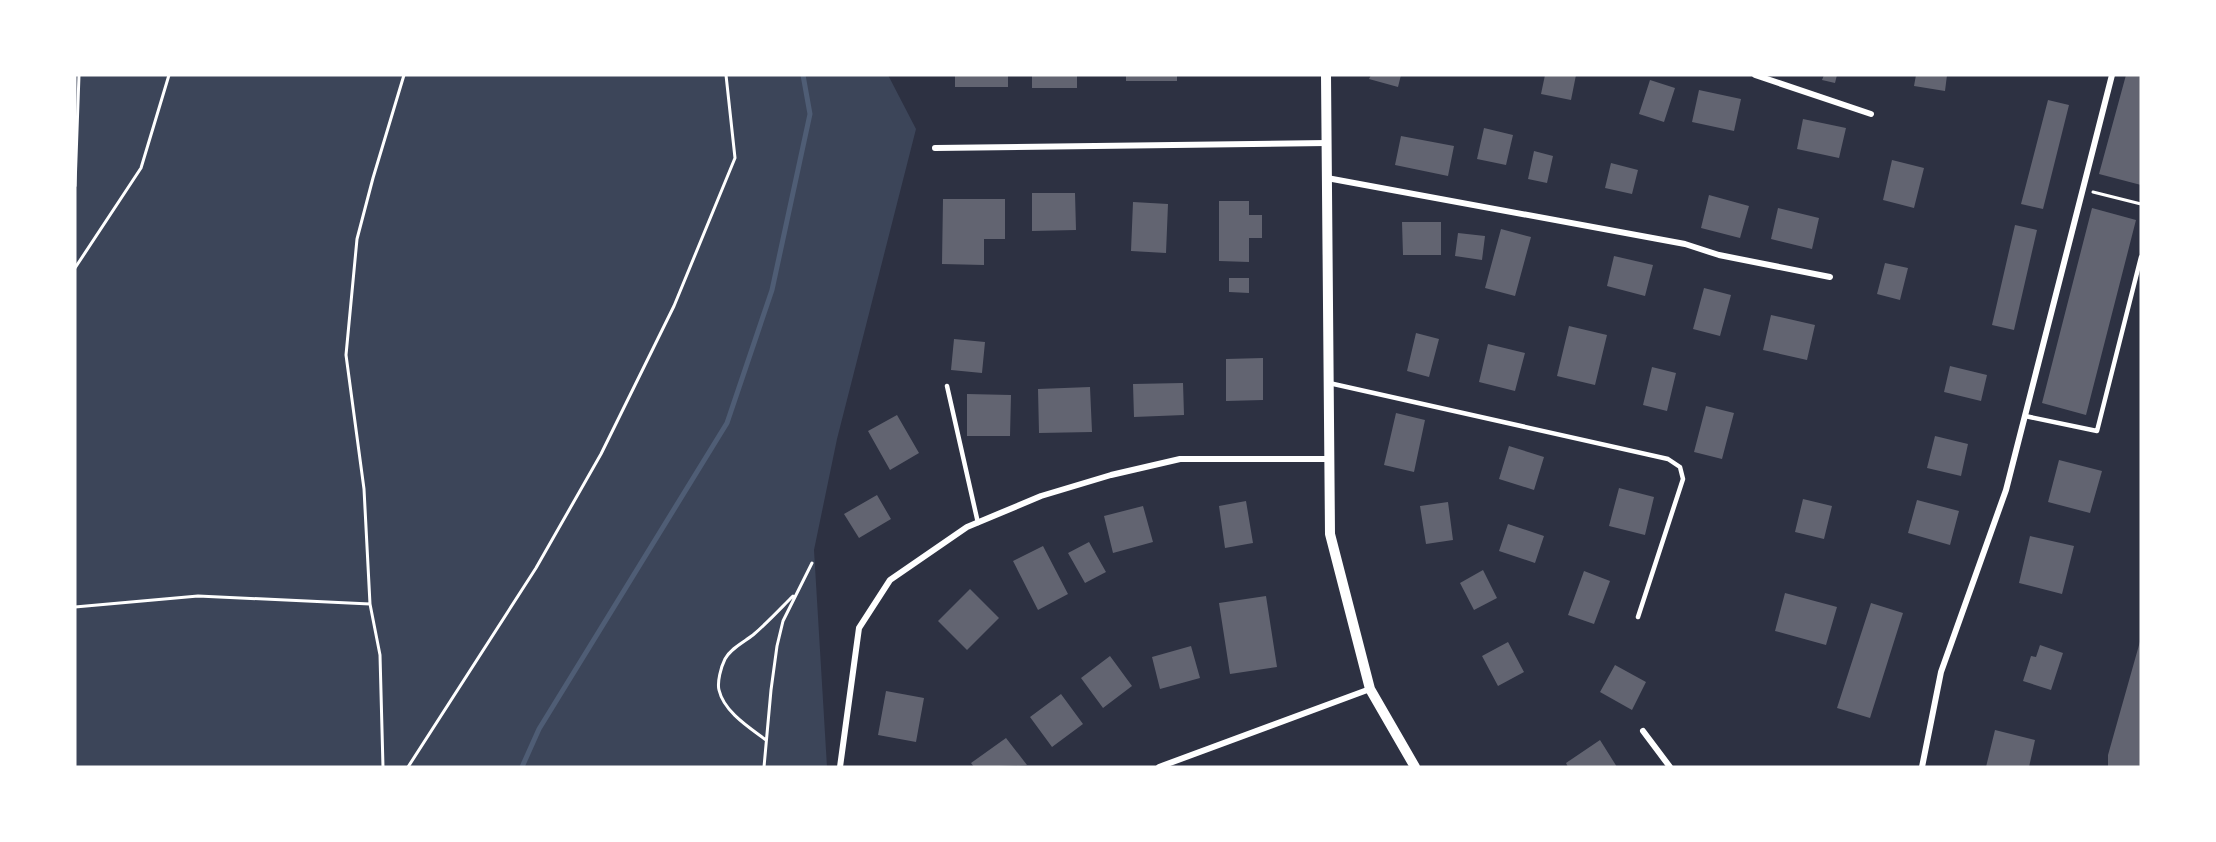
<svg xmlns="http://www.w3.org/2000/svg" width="2216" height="842" font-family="Raleway,sans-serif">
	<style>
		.green { fill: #3c4559 }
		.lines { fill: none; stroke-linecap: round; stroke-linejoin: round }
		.stream { stroke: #4f5d75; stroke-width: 5 }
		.building { fill: #626471 }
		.path { stroke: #fff; stroke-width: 3 }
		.service { stroke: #fff; stroke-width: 4.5 }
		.minor { stroke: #fff; stroke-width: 6 }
		.tertiary { stroke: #fff; stroke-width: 10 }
	</style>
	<rect width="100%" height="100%" fill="#2d3142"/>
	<path class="green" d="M75 75H888L916 129 837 439 814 550 827 767H75Z"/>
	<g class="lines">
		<path class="stream" d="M522 767 539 729 727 423 772 290 810 114 803 75"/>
	</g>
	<path class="building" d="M955 75H1008V87H955Z
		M1032 75H1077V88H1032Z
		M1126 75H1177V81H1126Z
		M1371 75H1401L1398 87 1369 79Z
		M1545 75H1576L1571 100 1541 94Z
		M1824 75H1837L1835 83 1822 80Z
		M1916 75H1947L1945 91 1914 86Z
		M2126 75H2141V185L2099 174Z
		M1650 80 1675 88 1664 122 1639 114Z
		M1699 90 1741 99 1734 131 1692 122Z
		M2048 100 2069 105 2043 209 2021 204Z
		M1803 119 1846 128 1839 158 1797 149Z
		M1484 128 1513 135 1506 165 1477 159Z
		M1401 136 1454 146 1448 176 1395 165Z
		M1534 151 1553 156 1547 183 1528 179Z
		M1892 160 1924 168 1914 208 1883 200Z
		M1611 163 1638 170 1632 194 1605 188Z
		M1032 193H1075L1076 230 1032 231Z
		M1709 195 1749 206 1740 238 1701 228Z
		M943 199H1005V239H984V265L942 264Z
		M1219 201H1249V215H1262V238H1249V262L1219 261Z
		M1133 202 1168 204 1166 253 1131 251Z
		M1778 208 1819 218 1812 249 1771 239Z
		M2092 208 2136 220 2086 415 2042 403Z
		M1402 222H1441V255H1403Z
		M2015 225 2037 230 2014 330 1992 325Z
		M1501 229 1531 237 1515 296 1485 288Z
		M1458 233 1485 236 1482 260 1455 256Z
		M1614 256 1653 265 1645 296 1607 286Z
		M1885 263 1908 268 1900 300 1877 294Z
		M1229 278H1249V293L1229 292Z
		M1704 288 1731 295 1720 336 1693 329Z
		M1771 315 1815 325 1807 360 1763 350Z
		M1569 326 1607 335 1595 385 1557 376Z
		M1416 333 1439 339 1429 377 1407 371Z
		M954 339 985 342 982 373 951 370Z
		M1488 344 1525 353 1515 391 1479 382Z
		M1263 358V400L1226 401V359Z
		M1950 366 1987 375 1981 401 1944 392Z
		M1652 367 1676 373 1667 411 1643 405Z
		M1183 383 1184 415 1134 417 1133 384Z
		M1090 387 1092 432 1039 433 1038 389Z
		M967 394 1011 395 1010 436H967Z
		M1706 406 1734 413 1722 459 1694 452Z
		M1396 413 1425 420 1414 472 1384 465Z
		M897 415 919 453 890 470 868 431Z
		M1935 436 1968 444 1961 476 1927 468Z
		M1509 446 1544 457 1534 490 1499 479Z
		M2059 460 2102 471 2090 513 2048 502Z
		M1619 488 1654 497 1645 535 1609 526Z
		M877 495 891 519 859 538 844 514Z
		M1803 499 1832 506 1824 539 1795 532Z
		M1917 500 1959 511 1950 545 1908 533Z
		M1246 501 1253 543 1225 548 1219 506Z
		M1448 502 1453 540 1426 544 1420 506Z
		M1143 506 1153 542 1113 553 1104 516Z
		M1508 524 1544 536 1535 563 1499 551Z
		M2030 536 2074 546 2062 594 2019 583Z
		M1089 542 1106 572 1085 583 1068 553Z
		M1043 546 1068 594 1038 610 1013 561Z
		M1483 570 1497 598 1474 610 1460 583Z
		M1584 571 1610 581 1594 624 1568 615Z
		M970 589 999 618 967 650 938 621Z
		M1785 593 1837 607 1826 645 1775 631Z
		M1266 596 1277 667 1230 674 1219 603Z
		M1871 603 1903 613 1870 718 1837 708Z
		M2141 638V767H2108V755Z
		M1508 642 1524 672 1498 686 1482 656Z
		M2040 645 2063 653 2051 690 2023 681 2031 656 2036 657Z
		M1191 646 1200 678 1160 689 1152 657Z
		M1110 656 1132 686 1103 708 1081 678Z
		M1615 665 1646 682 1632 710 1600 692Z
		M886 691 924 698 916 742 878 735Z
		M1061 694 1083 724 1052 747 1030 717Z
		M1995 730 2035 740 2029 767H1986Z
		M1006 738 1027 765 974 767 971 763Z
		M1600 740 1617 767H1568L1566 763Z"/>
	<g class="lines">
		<path class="path" d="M75 186 79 75
			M2093 192 2141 204
			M75 268 141 168 169 75
			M75 607 198 596 370 604
			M766 740C750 728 724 712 719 690 717 682 721 667 725 659 731 648 744 642 753 635 767 623 780 609 793 596
			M383 767 380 655 370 604 364 489 346 355 357 239 373 178 404 75
			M408 767 536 568 601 454 674 306 735 158 726 75
			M764 767 771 690 777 646 783 621 812 563"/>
		<path class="service" d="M1329 383 1668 459 1680 467 1683 479 1638 617
			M947 386 978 523
			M2025 416 2097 431 2141 257"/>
		<path class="minor" d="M1755 75 1871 114
			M935 148 1327 143
			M1327 178 1685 244 1719 255 1830 277
			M1643 731 1670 767
			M840 767 859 628 890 580 967 527 1041 496 1111 475 1180 459H1329
			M1159 767 1370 689
			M1922 767 1941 672 2006 490 2112 75"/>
		<path class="tertiary" d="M1326 75 1330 534 1370 689 1415 767"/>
	</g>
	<rect width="2216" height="842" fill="none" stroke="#ffffff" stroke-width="153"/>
</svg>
